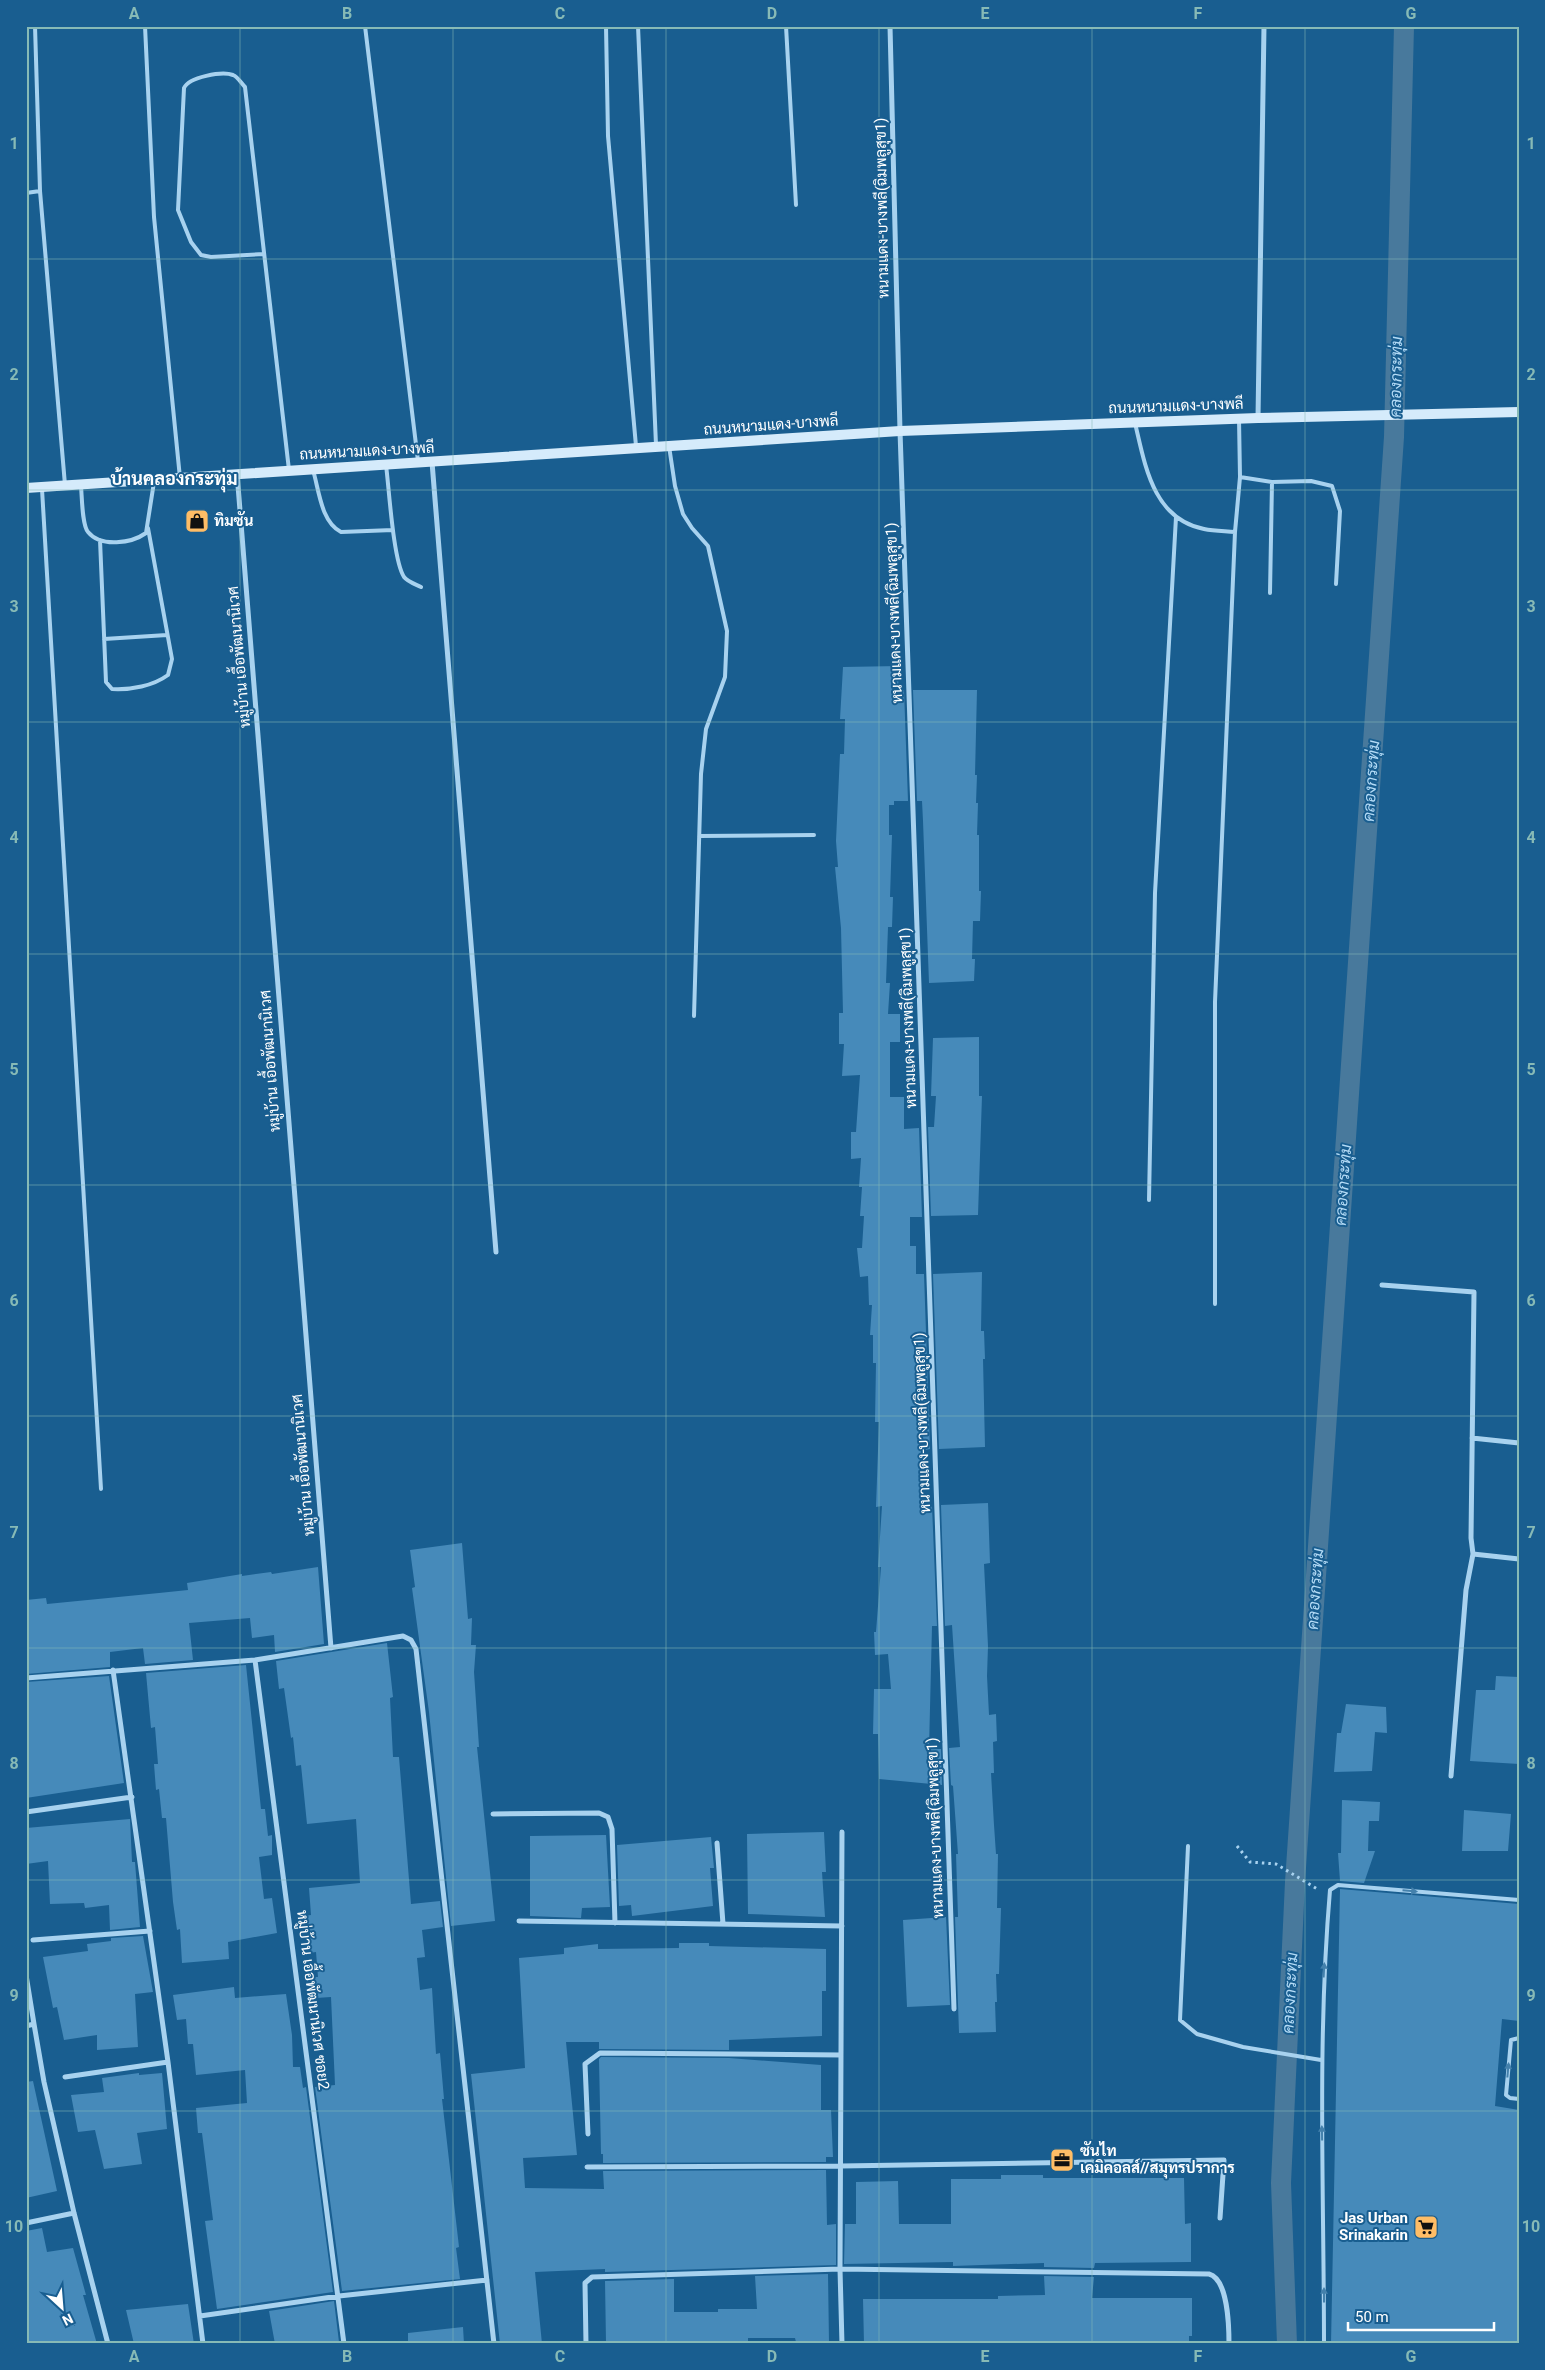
<svg xmlns="http://www.w3.org/2000/svg" width="1545" height="2370" font-family="Roboto,Sarabun,sans-serif">
	<style>
		.lines { fill: none; stroke-linecap: round; stroke-linejoin: round }
		.canal { stroke: #48799c; stroke-width: 20 }
		.building { fill: #468aba }
		.path { stroke: #a8d2ef; stroke-width: 3; stroke-dasharray: 2.5 4; stroke-linecap: butt }
		.lane { stroke: #a8d2ef; stroke-width: 4 }
		.street { stroke: #a8d2ef; stroke-width: 5 }
		.secondary { stroke: #d5ebfb; stroke-width: 10 }
		.oneway { fill: #4481ac }
		.grid { fill: none; stroke: #87bab6; stroke-width: 1; stroke-opacity: 0.55 }
		.labels { text-anchor: middle; dominant-baseline: central; stroke-width: 4; stroke-linejoin: round; paint-order: stroke }
		.street-label { font-size: 15px; fill: #fff; stroke: #195e90 }
		.poi-label { font-size: 15px; font-weight: bold; fill: #fff; stroke: #195e90; text-anchor: start }
		.water-label { font-size: 16px; font-style: italic; fill: #b4dbf6; stroke: #195e90 }
		.quarter-label { font-size: 18px; font-weight: bold; fill: #fff; stroke: #195e90 }
		.neatline { fill: none; stroke: #87bab6; stroke-width: 2 }
		.grid-label { font-size: 16px; text-anchor: middle; font-weight: bold; fill: #87bab6 }
	</style>
	<rect width="100%" height="100%" fill="#195e90"/>
	<g class="lines">
		<path class="canal" d="M1287 2344 1281 2183 1295 1882 1394 437 1404 26"/>
	</g>
	<path class="building" d="M899 666 898 691 904 690 908 801H894V805H889V835H892L890 897H893L892 927H888L886 983H890L888 1014H900V1042H890V1097H904V1129L919 1128 922 1217H910V1246H916V1274H924L930 1449 925 1450 924 1506H932L937 1626H932L929 1749H941L942 1785 879 1779 878 1734H873L874 1689H891L888 1654 875 1655 874 1632H876L881 1567H878L882 1506 876 1507 879 1422H875L876 1363H873V1335H870L872 1305H869L868 1276 860 1277 857 1248H862L864 1216H860L862 1187H859L861 1158 851 1159V1132H856L860 1075 842 1076 844 1044H839V1013H843L841 928 835 867H838L836 841 840 754H844L845 719H840L843 667Z
		M913 690H977L975 775H977L976 803H978L977 835H979V891H981L980 921H973L972 959H975L974 981 929 983 923 821 922 801H917Z
		M979 1037V1096H982L978 1215 931 1216 928 1127H934L936 1096H931L933 1038Z
		M982 1272 981 1331H984L985 1359H983L985 1447 939 1449 933 1274Z
		M988 1503 990 1563 984 1564 988 1646 987 1676 989 1715 996 1714 997 1741 993 1742 994 1773H991L994 1825 996 1854H998L997 1908H1001L999 1974H996L997 2002H995L996 2032 959 2033 955 1917H958L956 1854H958L953 1786 951 1785 949 1748 960 1747 952 1625 945 1626 941 1505Z
		M462 1543 468 1619 472 1618 471 1645H476L474 1672 479 1747H477L495 1921 451 1926 429 1712 412 1588 415 1587 410 1550Z
		M318 1567 324 1644 275 1652 274 1635 252 1638 250 1618 189 1623 193 1660 145 1664 143 1648 110 1652V1667L26 1674V1600L46 1598 47 1604 159 1593 188 1590 187 1583 242 1574V1576L271 1572 272 1574Z
		M387 1643 393 1697 390 1698 393 1757H399L411 1904 440 1901 443 1927 422 1930 425 1957 417 1958 420 1990 432 1988 436 2054 440 2053 444 2099H442L459 2247 456 2248 460 2279 342 2291 315 2087 335 2085 331 1997 316 1998 314 1977H318L316 1952 309 1953 305 1916 311 1915 309 1888 360 1883 356 1819 307 1824 301 1765 296 1766 293 1737 291 1738 284 1688 279 1689 276 1661Z
		M246 1665 261 1809H265L268 1836 272 1835V1855L259 1857 264 1899 272 1898 277 1933 228 1942 229 1959 182 1963 180 1929 177 1930 173 1902 166 1818H162L159 1789 156 1790 154 1764H158L155 1727 151 1728 146 1673Z
		M109 1676 124 1783 26 1798V1682Z
		M1496 1676 1519 1677V1764L1470 1761 1476 1690H1495Z
		M1346 1704 1386 1707 1387 1733 1375 1732 1372 1771 1334 1772 1337 1733H1341Z
		M1342 1800 1380 1802 1379 1821H1369L1368 1851H1375L1364 1883 1340 1881 1338 1853H1341Z
		M1464 1810 1511 1814 1508 1851H1462Z
		M130 1819 132 1862H135L140 1927 110 1930 109 1905 85 1908 84 1903 50 1904 48 1861 26 1864V1828Z
		M824 1832 826 1872H822L825 1917 748 1914 747 1834Z
		M606 1835 610 1907 582 1908 581 1918 530 1916V1836Z
		M711 1837 714 1868H710L713 1906 632 1916 631 1905 619 1906 617 1845Z
		M1340 1889 1519 1904V2021L1502 2019 1495 2106 1519 2110V2344H1331Z
		M946 1917 950 2005 907 2007 903 1920Z
		M143 1936 153 1992 135 1994 138 2047 97 2050V2035L64 2040 57 2007 53 2008 43 1957 88 1951 87 1944 111 1941V1938Z
		M679 1943H709V1946L826 1949V1991H822V2036L729 2040V2050L599 2049V2042H566L577 2155 523 2158 525 2188 604 2189 603 2171 826 2170 827 2225 836 2224V2265L605 2272V2269L535 2272 542 2344H500L471 2074 525 2068 519 1958 564 1954V1948L598 1944V1949L679 1948Z
		M234 1987 235 1998 286 1994 292 2035 293 2067H300L303 2088 306 2087 333 2292 217 2309 205 2221 213 2220 202 2133H198L196 2108 247 2103 245 2070 196 2075 193 2044H188L186 2019 177 2020 173 1995Z
		M601 2057 729 2058 821 2065V2110H831L833 2157H826V2162L603 2163V2154H601L599 2059Z
		M139 2073V2075L162 2073 167 2129 137 2133 142 2164 104 2169 95 2130 78 2132 71 2095 104 2092 102 2078Z
		M33 2081 57 2191 26 2198V2082Z
		M1001 2175H1043V2178H1184L1185 2224 1191 2223V2262L1095 2263 1094 2268 1044 2267V2263L953 2266V2262L844 2264 845 2224H856V2182L898 2181 899 2224H951V2179H1001Z
		M42 2228 47 2252 73 2248 86 2295H83L97 2344H26V2231Z
		M828 2274 829 2342H796L795 2338H748V2344H644L641 2341 606 2343 605 2281 674 2279V2312H718V2309H757L755 2276Z
		M1044 2276 1094 2277 1092 2298H1192V2336H1189V2344H864L863 2299H998V2296L1045 2295Z
		M334 2301 339 2342 275 2344 269 2311Z
		M188 2304 194 2344H134L126 2310Z
		M463 2327 464 2344H408V2333Z"/>
	<g class="lines">
		<path class="path" d="M1237 1846 1250 1862 1276 1864 1319 1890"/>
		<path class="lane" d="M35 26 40 191 65 485
			M145 26 154 217 180 478
			M365 26 418 461
			M606 26 608 136 636 446
			M638 26 656 445
			M786 26 796 205
			M26 193 40 191
			M264 254 211 257 201 255 191 242 178 210 184 88C189 77 222 71 233 75 238 77 241 83 245 87L289 470
			M1239 419 1240 477 1272 482 1311 481 1332 486 1340 511 1336 584
			M1135 423C1145 465 1153 519 1204 529 1214 531 1224 531 1235 532L1215 1002V1304
			M669 446 675 486 683 514 692 528 708 546 727 631 725 677 706 729 701 774 694 1016
			M386 465C389 487 393 560 404 577 408 582 415 584 421 587
			M313 470C319 490 321 522 341 532L393 530
			M81 486C82 497 82 525 88 532 101 548 132 543 146 533L154 482
			M42 489 101 1489
			M1235 532 1240 477
			M100 540 106 682 112 689C131 690 153 686 168 675L172 659 148 528
			M1270 593 1272 482
			M104 639 167 635
			M699 836 814 835
			M1149 1200 1155 893 1176 517
			M1188 1846 1180 2020 1197 2034 1243 2047 1321 2060
			M1519 2038 1511 2040 1506 2095 1510 2098 1519 2099
			M1324 2344C1324 2192 1317 2042 1330 1890L1338 1885 1519 1900"/>
		<path class="street" d="M890 26 900 431 954 2009
			M1258 418 1264 26
			M432 462 496 1252
			M237 473 331 1648
			M1382 1285 1474 1292 1471 1538 1473 1554
			M1472 1438 1519 1443
			M255 1660 344 2344
			M113 1670 168 2062 203 2344
			M26 1678 255 1660 403 1636 411 1640 416 1649 494 2344
			M1451 1776 1466 1590 1473 1554 1519 1559
			M26 1812 132 1797
			M493 1814 599 1813 608 1817 612 1829 615 1923
			M717 1843 723 1924
			M519 1921 842 1926
			M33 1940 150 1931
			M26 1975 34 2024
			M26 2026 34 2024 44 2082 74 2213 108 2344
			M65 2077 168 2062
			M588 2134 585 2064 600 2053 841 2055
			M587 2167 841 2166 1224 2160 1220 2218
			M26 2223 74 2213
			M200 2316 339 2296 487 2280
			M586 2344 585 2283 592 2277 840 2269 1209 2274C1228 2279 1229 2327 1229 2344
			M842 2344 840 2269 842 1832"/>
		<path class="secondary" d="M26 488 900 431 1258 418 1519 412"/>
	</g>
	<defs><path id="oneway-solid" d="M-6-.8H1V-3.2L6.5 0L1 3.2V.8H-6Z" transform="scale(1.25)"/></defs>
	<g class="oneway">
		<use href="#oneway-solid" transform="translate(1410 1891) rotate(5)"/>
		<use href="#oneway-solid" transform="translate(1324 1970) rotate(-87)"/>
		<use href="#oneway-solid" transform="translate(1508 2070) rotate(-85)"/>
		<use href="#oneway-solid" transform="translate(1322 2133) rotate(-91)"/>
		<use href="#oneway-solid" transform="translate(1324 2295) rotate(-90)"/>
	</g>
	<path class="grid" d="M240 26V2344M453 26V2344M666 26V2344M879 26V2344M1092 26V2344M1305 26V2344M26 259H1519M26 490H1519M26 722H1519M26 954H1519M26 1185H1519M26 1416H1519M26 1648H1519M26 1880H1519M26 2111H1519"/>
	<defs>
		<g id="shop-square" transform="scale(1.25)"><rect x="-9" y="-9" width="18" height="18" rx="4" fill="#ffbd66" stroke="#195e90"/><path d="M-5-2.5h2.3a2.7 3.5 0 0 1 5.4 0H5L5.5 6h-11ZM-1.5-2.5h3a1.5 2.3 0 0 0-3 0Z" fill="#111"/></g>
		<g id="office-square" transform="scale(1.25)"><rect x="-9" y="-9" width="18" height="18" rx="4" fill="#ffbd66" stroke="#195e90"/><path d="M-6-3h4V-5.5h4V-3h4V5H-6ZM-1-4.5V-3h2v-1.5ZM-6 0V1H6V0Z" fill="#111"/></g>
		<g id="supermarket-square" transform="scale(1.25)"><rect x="-9" y="-9" width="18" height="18" rx="4" fill="#ffbd66" stroke="#195e90"/><path d="M-6-5.5h2.5l.6 2H6L4.5 2H-2.5L-4.4-4H-6ZM-1.5 3.2a1.3 1.3 0 1 0 .1 0ZM3 3.2a1.3 1.3 0 1 0 .1 0Z" fill="#111"/></g>
	</defs>
	<g fill-rule="evenodd">
		<use href="#shop-square" x="197" y="521"/>
		<use href="#office-square" x="1062" y="2160"/>
		<use href="#supermarket-square" x="1426" y="2227"/>
	</g>
	<g class="labels">
		<g class="street-label">
			<text transform="translate(882 208) rotate(-91)">หนามแดง-บางพลี(ฉิมพลูสุข1)</text>
			<text transform="translate(1176 406) rotate(-2)">ถนนหนามแดง-บางพลี</text>
			<text transform="translate(771 425) rotate(-4)">ถนนหนามแดง-บางพลี</text>
			<text transform="translate(367 451) rotate(-3)">ถนนหนามแดง-บางพลี</text>
			<text transform="translate(894 613) rotate(-92)">หนามแดง-บางพลี(ฉิมพลูสุข1)</text>
			<text transform="translate(239 657) rotate(-95)">หมู่บ้าน เอื้อพัฒนานิเวศ</text>
			<text transform="translate(908 1018) rotate(-92)">หนามแดง-บางพลี(ฉิมพลูสุข1)</text>
			<text transform="translate(270 1061) rotate(-94)">หมู่บ้าน เอื้อพัฒนานิเวศ</text>
			<text transform="translate(922 1423) rotate(-92)">หนามแดง-บางพลี(ฉิมพลูสุข1)</text>
			<text transform="translate(303 1465) rotate(-95)">หมู่บ้าน เอื้อพัฒนานิเวศ</text>
			<text transform="translate(935 1828) rotate(-92)">หนามแดง-บางพลี(ฉิมพลูสุข1)</text>
			<text transform="translate(313 2000) rotate(83)">หมู่บ้าน เอื้อพัฒนานิเวศ ซอย2</text>
		</g>
		<g class="poi-label">
			<text x="214" y="521">ทิมซัน</text>
			<text x="1080" y="2151">ซันไท<tspan x="1080" dy="17">เคมิคอลส์//สมุทรปราการ</tspan></text>
			<text x="1408" y="2218" text-anchor="end">Jas Urban<tspan x="1408" dy="17">Srinakarin</tspan></text>
		</g>
		<g class="water-label">
			<text transform="translate(1396 377) rotate(-89)">คลองกระทุ่ม</text>
			<text transform="translate(1371 781) rotate(-86)">คลองกระทุ่ม</text>
			<text transform="translate(1343 1185) rotate(-86)">คลองกระทุ่ม</text>
			<text transform="translate(1315 1589) rotate(-86)">คลองกระทุ่ม</text>
			<text transform="translate(1290 1993) rotate(-87)">คลองกระทุ่ม</text>
		</g>
		<g class="quarter-label">
			<text x="174" y="478">บ้านคลองกระทุ่ม</text>
		</g>
	</g>
	<rect width="1545" height="2370" fill="none" stroke="#195e90" stroke-width="55"/>
	<g transform="translate(62 2308) rotate(154)" stroke="#195e90" stroke-width="4" paint-order="stroke">
	<path d="M0-4L9 19L0 12L-9 19Z" fill="#ffffff"/>
	<text y="-8" font-size="14" font-weight="bold" text-anchor="middle" fill="#ffffff">N</text>
	</g>
	<path d="M1348 2322v8h146v-8" fill="none" stroke="#ffffff" stroke-width="2.5"/>
	<text x="1355" y="2322" font-size="15" fill="#ffffff" stroke="#195e90" stroke-width="4" paint-order="stroke">50 m</text>
	<rect x="28" y="28" width="1490" height="2314" class="neatline"/>
	<g class="grid-label">
		<text x="134" y="19">A</text>
		<text x="347" y="19">B</text>
		<text x="560" y="19">C</text>
		<text x="772" y="19">D</text>
		<text x="985" y="19">E</text>
		<text x="1198" y="19">F</text>
		<text x="1411" y="19">G</text>
		<text x="14" y="149">1</text>
		<text x="1531" y="149">1</text>
		<text x="14" y="380">2</text>
		<text x="1531" y="380">2</text>
		<text x="14" y="612">3</text>
		<text x="1531" y="612">3</text>
		<text x="14" y="843">4</text>
		<text x="1531" y="843">4</text>
		<text x="14" y="1075">5</text>
		<text x="1531" y="1075">5</text>
		<text x="14" y="1306">6</text>
		<text x="1531" y="1306">6</text>
		<text x="14" y="1538">7</text>
		<text x="1531" y="1538">7</text>
		<text x="14" y="1769">8</text>
		<text x="1531" y="1769">8</text>
		<text x="14" y="2001">9</text>
		<text x="1531" y="2001">9</text>
		<text x="14" y="2232">10</text>
		<text x="1531" y="2232">10</text>
		<text x="134" y="2362">A</text>
		<text x="347" y="2362">B</text>
		<text x="560" y="2362">C</text>
		<text x="772" y="2362">D</text>
		<text x="985" y="2362">E</text>
		<text x="1198" y="2362">F</text>
		<text x="1411" y="2362">G</text>
	</g>
</svg>
